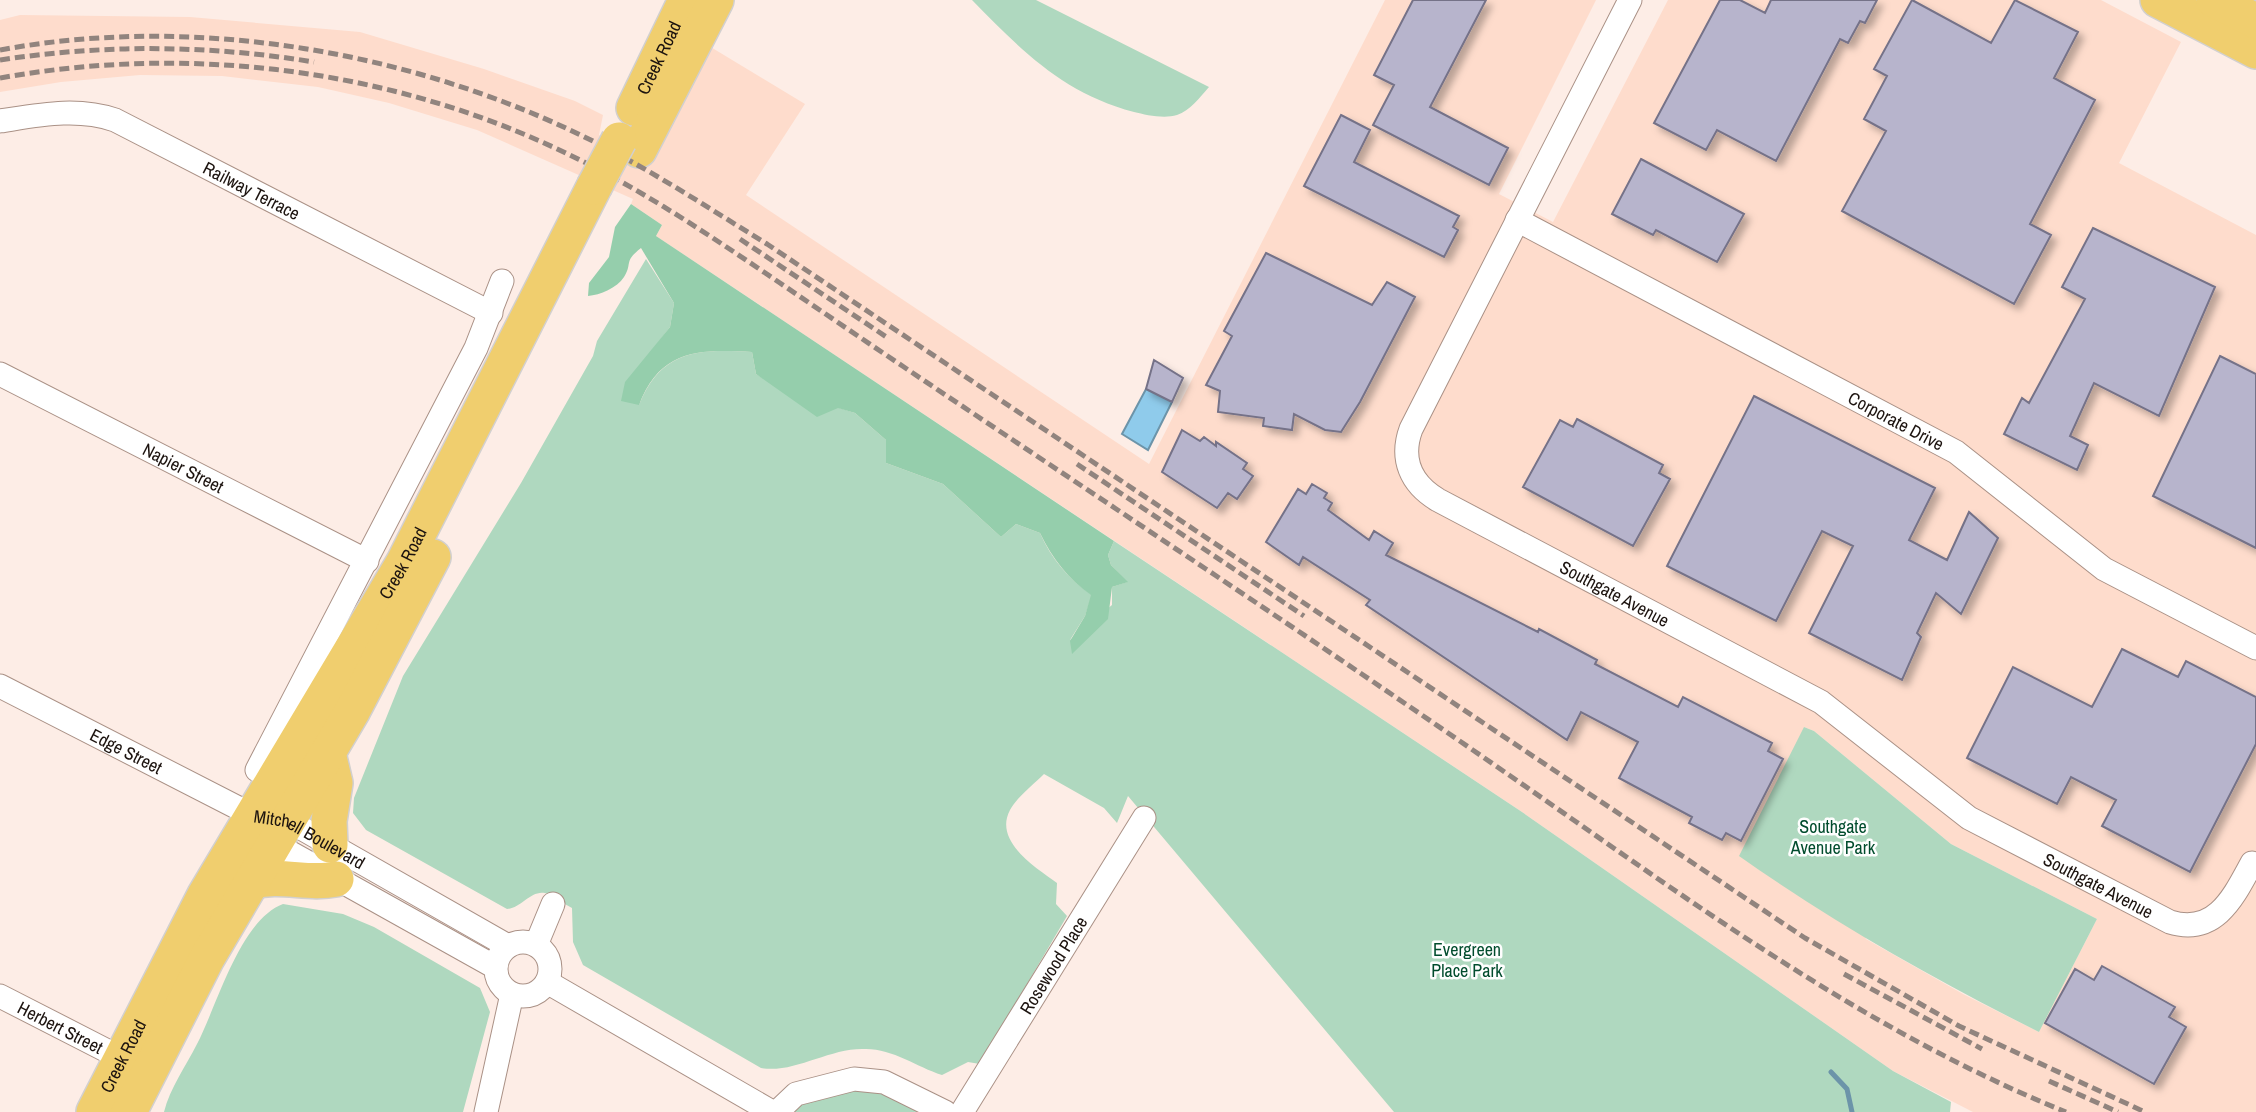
<svg xmlns="http://www.w3.org/2000/svg" width="2256" height="1112" font-family="'Archivo Narrow',sans-serif">
	<style>
		.built { fill: #fedccc; fill-rule: evenodd }
		.green { fill: #afd8bf }
		.forest { fill: #95ceac }
		.water { fill: #8fcbeb; stroke: #6c94a9; stroke-width: 2 }
		.lines { fill: none; stroke-linecap: round; stroke-linejoin: round }
		.stream { stroke: #6c94a9; stroke-width: 5 }
		.building { fill: #b7b4cc; stroke: #757288; stroke-width: 2; filter: url(#shadow) }
		.street-casing { stroke: #aa9186; stroke-width: 25 }
		.primary-casing { stroke: #d2d0cf; stroke-width: 38 }
		.street { stroke: #fff; stroke-width: 23 }
		.primary { stroke: #f0ce6e; stroke-width: 35 }
		.rail { stroke: #91847e; stroke-width: 5; stroke-dasharray: 10 5; stroke-linecap: butt }
		.primary-bridge-casing { stroke: #d2d0cf; stroke-width: 38; stroke-linecap: butt }
		.primary-bridge { stroke: #f0ce6e; stroke-width: 35 }
		.labels { text-anchor: middle; dominant-baseline: central; stroke-width: 5; stroke-linejoin: round; paint-order: stroke }
		.street-label { font-size: 18px; fill: #1c130f; stroke: #fefefe }
		.park-label { font-size: 18px; fill: #014c2d; stroke: #fefefe }
	</style>
	<defs>
		<filter id="shadow"><feDropShadow dx="5.5" dy="5.5" stdDeviation="3.5" flood-color="#0004"/></filter>
	</defs>
	<rect width="100%" height="100%" fill="#fdede6"/>
	<path class="built" d="M1385 0H1596L1499 194 1553 222 1668 0H2101L2181 42 2119 163 2256 235V1112H1973L1893 1071 1522 812 656 236 662 225 631 204 633 199 477 130 389 103 318 87 222 76 140 75 61 82 0 92V20L20 15 190 17 360 32 484 69 575 101 603 115 599 135 652 161 709 46 805 104 746 195 1149 464ZM1804 727 1814 731 1951 844 2097 919 2039 1032 1963 994 1866 939Z"/>
	<path class="green" d="M972 0H1036L1209 87C1200 97 1190 111 1177 115 1164 119 1146 115 1134 112 1063 93 1022 51 972 0Z
		M646 259 674 303 670 327 650 353 639 405C661 349 700 349 752 352L756 374 781 389 855 413 886 440V463L943 484 1001 537 1016 524 1040 533C1051 558 1069 580 1092 595L1085 616 1070 640 1112 605V587L1127 582 1111 565 1108 555 1114 541 1522 812 1893 1071 1951 1102 1950 1112H1394L1128 796 1117 823 1104 808 1044 774C1033 785 1017 797 1010 810 993 842 1037 868 1057 883L1056 904 1067 916 980 1064 968 1062 942 1075C917 1067 893 1049 866 1049 830 1047 794 1074 761 1068L583 965 573 942 572 908C564 904 554 896 545 893 531 890 521 908 507 909L366 830 353 813 354 798 403 676 521 483 593 356 597 341Z
		M1804 727 1814 731 1951 844 2097 919 2039 1032C1935 980 1834 923 1739 856Z
		M283 904 343 914 374 927 480 988 490 1012 463 1112H164C170 1088 186 1066 197 1044 217 1006 240 920 283 904Z
		M854 1079 945 1112H777Z"/>
	<path class="forest" d="M631 204 662 225 656 236 1114 541 1108 555 1111 565 1128 582 1112 587 1108 619 1072 654 1070 641 1085 616 1091 595C1069 580 1052 558 1040 533L1016 524 1001 537 943 484 886 463V440L855 413 838 408 817 417 756 374 752 352C700 349 660 349 639 405L621 401 625 382 670 327 674 303 641 248C623 262 633 263 624 277 617 288 600 295 588 296L589 283 609 257 615 227Z"/>
	<path class="water" d="M1146 389 1172 402 1148 450 1122 434Z"/>
	<g class="lines">
		<path class="stream" d="M1831 1072 1847 1089 1852 1112"/>
	</g>
	<path class="building" d="M1413 0H1486L1430 107 1508 148 1489 185 1373 125 1394 85 1374 75Z
		M1720 0H1740L1765 13 1771 0H1877L1865 23 1860 21 1848 43 1840 39 1776 161 1717 130 1706 150 1654 123Z
		M1912 0 1991 43 2015 0 2078 32 2054 78 2095 100 2030 224 2051 235 2014 304 1842 211 1886 131 1864 119 1887 76 1874 69Z
		M1341 115 1370 130 1354 162 1459 216 1453 227 1458 230 1444 257 1304 186Z
		M1641 159 1744 214 1717 262 1656 230 1653 235 1612 214Z
		M2093 228 2215 287 2159 416 2094 383 2070 436 2088 445 2077 470 2004 434 2022 398 2029 403 2085 299 2062 287Z
		M1266 253 1372 305 1387 282 1415 297 1360 402 1341 432 1325 430 1294 414 1292 430 1263 426 1264 418 1218 412 1220 391 1206 385 1232 336 1224 331Z
		M2220 356 2256 374V548L2153 496Z
		M1154 360 1183 378 1172 402 1146 389Z
		M1754 396 1935 488 1909 540 1947 560 1969 512 1998 538 1961 614 1936 593 1917 633 1921 637 1902 680 1809 633 1853 546 1822 531 1776 621 1667 566Z
		M1577 419 1663 465 1659 473 1670 479 1633 546 1523 487 1560 420 1573 427Z
		M1182 430 1200 441 1204 437 1216 446V442L1247 463 1243 469 1253 476 1237 499 1228 493 1217 508 1162 472Z
		M1312 484 1327 493 1324 498 1332 503 1328 510 1369 540 1374 531 1393 543 1386 555 1538 632 1539 629 1597 660 1595 664 1678 707 1683 697 1772 743 1768 751 1783 759 1741 841 1726 833 1722 840 1689 823 1692 817 1619 778 1638 742 1581 712 1567 740 1366 605 1370 600 1303 557 1299 565 1266 542 1298 489 1306 494Z
		M2122 649 2178 677 2186 661 2256 697V744L2190 872 2102 826 2116 800 2071 777 2057 804 1967 758 2013 667 2092 707Z
		M2102 966 2175 1007 2169 1017 2186 1027 2154 1084 2045 1023 2075 969 2094 980Z"/>
	<g class="lines">
		<g class="street-casing">
			<g id="street">
				<path id="s1" d="M1630 0 1411 429C1400 459 1411 484 1438 500L1821 702 1969 818 2170 922C2216 936 2234 896 2252 863L2256 865"/>
				<path id="s2" d="M0 121C39 115 77 107 115 120L491 313"/>
				<path id="s3" d="M1517 220 1956 452 2104 569 2256 648"/>
				<path id="s4" d="M0 374 367 561"/>
				<path id="s5" d="M0 686 252 815 287 820 508 946"/>
				<path d="M257 770 476 348 502 281"/>
				<path d="M266 833 273 843 495 967"/>
				<circle cx="523" cy="969" r="27"/>
				<path d="M536 945 553 904"/>
				<path d="M547 982 772 1112"/>
				<path id="s6" d="M0 996 121 1058"/>
				<path d="M486 1112 512 994"/>
				<path d="M777 1112 796 1094 854 1079 884 1082 945 1112"/>
				<path id="s7" d="M962 1112 1144 818"/>
			</g>
		</g>
		<g class="primary-casing">
			<g id="primary">
				<path d="M2158 0 2256 51"/>
				<path d="M2214 0 2256 21"/>
				<path id="s8" d="M634 108 686 0"/>
				<path d="M639 150 716 0"/>
				<path d="M328 753 335 783 329 821 330 845"/>
				<path d="M251 882C280 873 307 885 336 879"/>
				<path id="s9" d="M94 1112 205 895 404 562 594 187"/>
				<path d="M129 1112 207 958 353 710 433 557"/>
			</g>
		</g>
		<use href="#street" class="street"/>
		<use href="#primary" class="primary"/>
		<path class="rail" d="M0 50C189 15 397 49 570 130 639 162 702 204 767 244L1805 938 1959 1026 2145 1112
			M0 60C104 44 210 45 314 62
			M0 78C195 43 400 70 578 159 649 194 715 239 780 283 846 328 911 372 977 416 1155 535 1333 653 1509 775 1688 899 1863 1030 2066 1112
			M740 239 888 338
			M1077 464 1304 616
			M1844 974 1982 1049
			M2049 1081 2118 1112"/>
		<g class="primary-bridge-casing">
			<path id="primary-bridge" d="M594 187 619 140"/>
		</g>
		<use href="#primary-bridge" class="primary-bridge"/>
	</g>
	<g class="labels">
		<g class="street-label">
			<text stroke="none"><textPath href="#s8" startOffset="56">Creek Road</textPath></text>
			<text stroke="none"><textPath href="#s2" startOffset="270">Railway Terrace</textPath></text>
			<text stroke="none"><textPath href="#s3" startOffset="429">Corporate Drive</textPath></text>
			<text stroke="none"><textPath href="#s4" startOffset="206">Napier Street</textPath></text>
			<text stroke="none"><textPath href="#s9" startOffset="630">Creek Road</textPath></text>
			<text stroke="none"><textPath href="#s1" startOffset="765">Southgate Avenue</textPath></text>
			<text stroke="none"><textPath href="#s5" startOffset="142">Edge Street</textPath></text>
			<text stroke="none"><textPath href="#s5" startOffset="346">Mitchell Boulevard</textPath></text>
			<text stroke="none"><textPath href="#s1" startOffset="1332">Southgate Avenue</textPath></text>
			<text stroke="none"><textPath href="#s7" startOffset="173">Rosewood Place</textPath></text>
			<text stroke="none"><textPath href="#s6" startOffset="68">Herbert Street</textPath></text>
			<text stroke="none"><textPath href="#s9" startOffset="63">Creek Road</textPath></text>
		</g>
		<g class="park-label">
			<text x="1833" y="826">Southgate<tspan x="1833" dy="21">Avenue Park</tspan></text>
			<text x="1467" y="949">Evergreen<tspan x="1467" dy="21">Place Park</tspan></text>
		</g>
	</g>
</svg>
